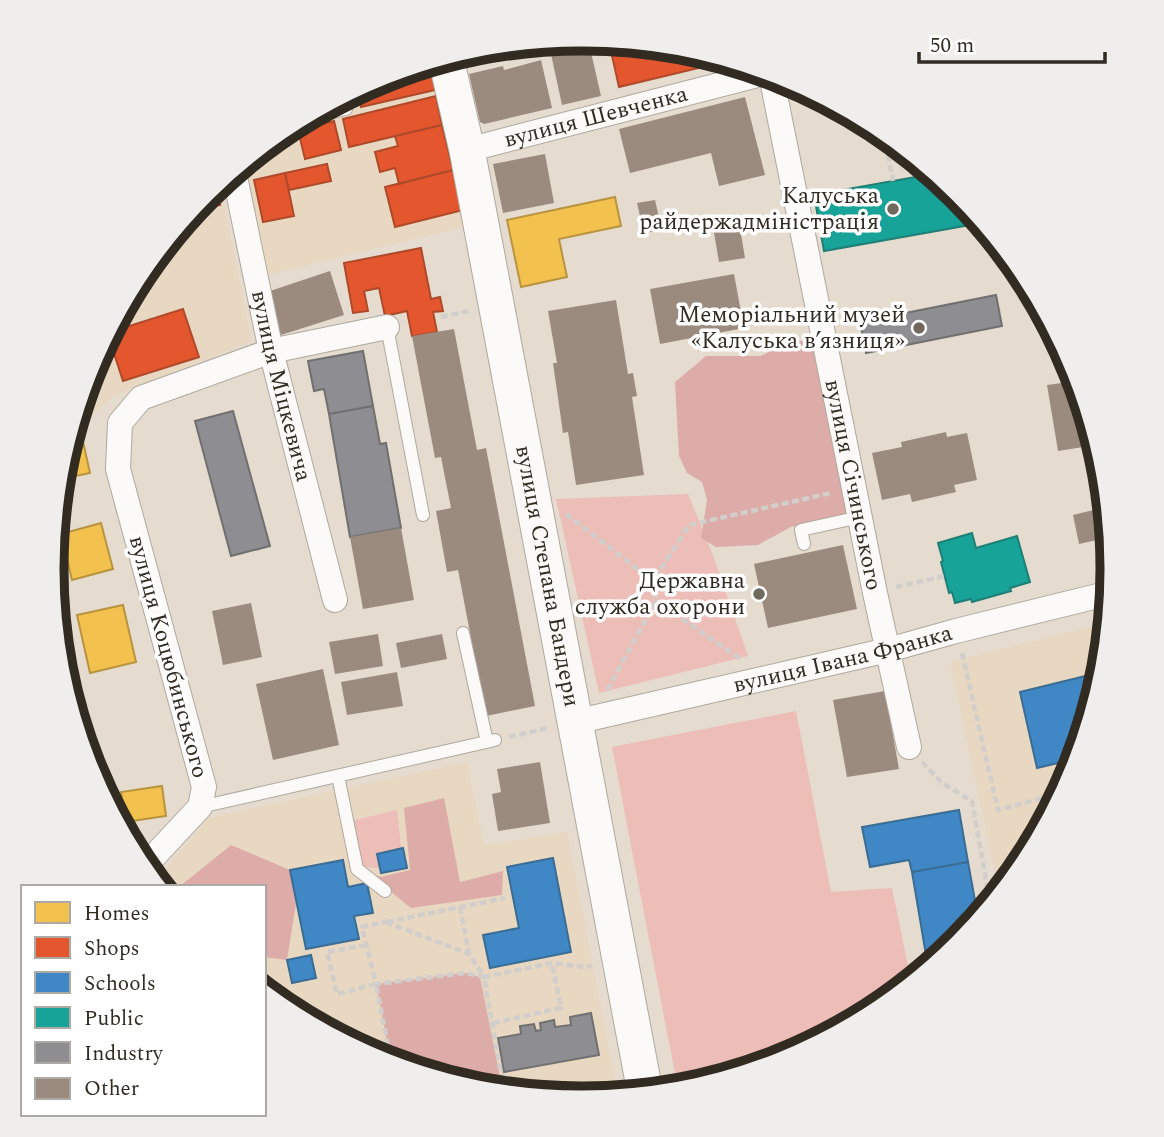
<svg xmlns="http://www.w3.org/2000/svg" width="1164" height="1137" font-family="Spectral,serif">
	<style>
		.built { fill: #e8d8c1 }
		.green { fill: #edbdb8 }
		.forest { fill: #ddaca8 }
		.homes { fill: #f2c14e; stroke: #b89440; stroke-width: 2 }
		.shops { fill: #e4572e; stroke: #ae4a2a; stroke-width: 2 }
		.schools { fill: #3f88c5; stroke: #3b6c94; stroke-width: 2 }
		.public { fill: #17a398; stroke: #1f7f74; stroke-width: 2 }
		.industry { fill: #8d8d92; stroke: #717070; stroke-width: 2 }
		.building { fill: #9b8b7e }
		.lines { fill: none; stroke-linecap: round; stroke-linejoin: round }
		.service-casing { stroke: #afa89e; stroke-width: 14 }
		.minor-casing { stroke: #afa89e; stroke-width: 26 }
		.secondary-casing { stroke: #afa89e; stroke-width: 37 }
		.path { stroke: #d1cecb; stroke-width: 4.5; stroke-dasharray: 7 3.5; stroke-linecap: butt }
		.service { stroke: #fbfaf8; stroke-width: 12 }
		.minor { stroke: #fbfaf8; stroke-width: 24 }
		.secondary { stroke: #fbfaf8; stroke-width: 35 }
		.poi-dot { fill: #70695e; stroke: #fff; stroke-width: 2.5 }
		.labels { text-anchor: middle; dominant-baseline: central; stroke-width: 7; stroke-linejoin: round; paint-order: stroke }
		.street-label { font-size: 23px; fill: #312b21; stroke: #fff }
		.poi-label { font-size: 23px; fill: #312b21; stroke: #fff; text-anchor: end }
		.rim { fill: none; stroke: #312b21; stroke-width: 9 }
	</style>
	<rect width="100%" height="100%" fill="#e5dccf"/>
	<path class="built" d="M430 63 468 226 266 275 242 165 288 128 380 79Z
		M220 184 252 341 115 395 90 418 82 401 93 365 142 274 208 193Z
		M1107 623 1102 672 1071 772 1022 863 999 892 950 662Z
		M467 762 484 845 567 832 618 1095 582 1098 478 1088 379 1058 287 1009 264 990V887H161L156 880 209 818Z"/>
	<path class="green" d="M688 494 713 555 748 656 599 693 556 499Z
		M796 711 831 892 892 888 911 981 876 1009 784 1058 685 1088 678 1089 612 747Z
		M397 810 403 864 381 869 361 866 351 821Z"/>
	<path class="forest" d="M794 338 815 346 852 512 831 519 791 527 758 545 716 547 701 538 707 500 702 482 687 473 679 456 675 382 706 356H761Z
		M444 798 460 882 503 871 502 895 411 908 369 874 381 877 410 870 404 808Z
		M231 845 290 870 296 903 287 960 264 957V887H179Z
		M465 973 480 977 503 1091 478 1088 391 1062 376 984Z"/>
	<path class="homes" d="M615 197 621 226 559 239 567 277 521 287 507 220Z
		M80 428 90 473 61 479 62 465 73 429Z
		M101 523 113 569 72 580 61 534Z
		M123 605 136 662 90 673 77 615Z
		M162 786 166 816 125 822 121 792Z"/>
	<path class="shops" d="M612 41 686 49 728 61 619 87 609 42Z
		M429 64 435 90 361 107 357 91 380 79Z
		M436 96 442 125 349 147 343 119Z
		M334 121 341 150 305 159 298 130Z
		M442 125 453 170 399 184 395 168 380 172 375 152 398 146 395 136Z
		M327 164 331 181 289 190 285 173Z
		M453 170 463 210 395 227 385 187Z
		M285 173 294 216 263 222 254 180Z
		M216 186 220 205 194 210 208 193Z
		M421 248 431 299 440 297 443 311 433 312 437 332 412 336 407 311 385 316 379 288 364 291 368 311 353 313 344 263Z
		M183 309 199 357 123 381 108 335 110 332Z"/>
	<path class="schools" d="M1102 672 1088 719 1074 722 1079 745 1075 759 1037 768 1020 692Z
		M959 810 968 862 912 872 909 860 870 867 862 827Z
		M403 848 407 868 381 873 377 854Z
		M553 858 571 952 490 968 483 935 519 928 507 867Z
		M343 860 348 887 367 883 373 913 354 916 359 939 306 949 290 870Z
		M968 862 978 917 956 944 928 967 912 872Z
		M311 955 316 978 292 983 287 960Z"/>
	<path class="public" d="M932 174 957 194 981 223 824 251 814 195Z
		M1012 261 1023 274 1027 282 1015 283Z
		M972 533 976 548 1017 536 1030 582 1010 588 1011 591 972 602 971 599 955 603 952 592 949 593 941 562 943 561 938 543Z"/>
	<path class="industry" d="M996 295 1002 326 866 353 860 322Z
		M363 351 373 406 329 414 324 389 314 391 308 361Z
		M373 406 380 444 386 443 401 528 350 537 329 414Z
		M233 411 270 546 231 556 195 421Z
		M591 1013 599 1055 504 1072 498 1038 521 1034 520 1026 534 1024 536 1031 541 1030 540 1023 554 1020 555 1027 571 1025 570 1017Z"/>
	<path class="building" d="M577 39H588L601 96 562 105 549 45Z
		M541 60 552 108 484 124 480 122 469 74 503 66 504 70Z
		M745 97 765 175 719 186 711 153 630 173 619 129Z
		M545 154 554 203 503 213 493 164Z
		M655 200 662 230 644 233 637 203Z
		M739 222 745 258 719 262 713 227Z
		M330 271 344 315 281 335 267 292Z
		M734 274 744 328 660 344 650 289Z
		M616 300 628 374 633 373 637 396 632 397 644 475 576 485 568 432 563 433 553 363H557L548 311Z
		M454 329 477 450 486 448 535 706 486 716 458 570 447 572 436 511 451 508 441 457 435 458 412 336Z
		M1076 381 1096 445 1058 451 1047 385Z
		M946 432 947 437 967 433 977 480 954 485 956 492 912 502 910 494 882 500 872 453 902 447 901 442Z
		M1106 507 1110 544 1108 545 1106 538 1079 544 1073 515Z
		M401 528 414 600 363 609 350 537Z
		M843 545 857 609 768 628 754 564Z
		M251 603 262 657 223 665 212 611Z
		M378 634 383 666 335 674 329 642Z
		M442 634 447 659 401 668 396 643Z
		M323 669 339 745 273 760 256 684Z
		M397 672 403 706 347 715 341 682Z
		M885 691 899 769 847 777 833 700Z
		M540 762 550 823 498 831 492 794 501 792 497 769Z"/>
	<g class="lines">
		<g class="service-casing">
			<path id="service" d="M306 118 346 109
				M387 327 423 515
				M804 544 801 530 860 517
				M463 633 487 742
				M338 776 357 869 385 891
				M200 807 495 740"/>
		</g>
		<g class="minor-casing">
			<g id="minor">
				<path id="s1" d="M771 75 875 593 909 747"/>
				<path id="s2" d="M467 150 765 73"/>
				<path id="s3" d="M234 172 271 351 335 600"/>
				<path id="s4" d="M575 722 888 650 956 631 1110 593"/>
				<path d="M144 867 200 807 204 787 118 469 120 423 141 398 271 351 387 327"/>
			</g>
		</g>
		<g class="secondary-casing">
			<g id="secondary">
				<path id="s5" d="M446 59 467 150 645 1092"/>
			</g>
		</g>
		<path class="path" d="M800 103 823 99
			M884 134 893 181
			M441 317 469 311
			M566 514 653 581
			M896 587 945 576
			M656 601 742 660
			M962 653 998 810 1060 793
			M607 690 656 601 653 581 689 525 831 493
			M509 737 548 728
			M922 762 942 783 972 801 990 903
			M460 907 469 953
			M386 922 469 954 484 977 465 973 376 984 362 927Z
			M387 922 505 898
			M366 945 327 952 337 994 376 984 391 1062
			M493 1023 561 1008 552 963
			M504 1091 484 977 552 963 585 967 592 966"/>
		<use href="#service" class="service"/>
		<use href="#minor" class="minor"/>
		<use href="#secondary" class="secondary"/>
	</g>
	<g class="poi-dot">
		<circle cx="893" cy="209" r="7"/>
		<circle cx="919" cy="328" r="7"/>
		<circle cx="759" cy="594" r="7"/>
	</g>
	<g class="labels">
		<g class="street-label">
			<text stroke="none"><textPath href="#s2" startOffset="133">вулиця Шевченка</textPath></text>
			<text stroke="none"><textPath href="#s3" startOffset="219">вулиця Міцкевича</textPath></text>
			<text stroke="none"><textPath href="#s1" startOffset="418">вулиця Січинського</textPath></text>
			<text stroke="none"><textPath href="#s5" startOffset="527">вулиця Степана Бандери</textPath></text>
			<text transform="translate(168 657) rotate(75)">вулиця Коцюбинського</text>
			<text stroke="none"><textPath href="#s4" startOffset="275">вулиця Івана Франка</textPath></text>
		</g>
		<g class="poi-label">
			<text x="879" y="196">Калуська<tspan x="879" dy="26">райдержадміністрація</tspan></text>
			<text x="905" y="315">Меморіальний музей<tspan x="905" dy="26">«Калуська в’язниця»</tspan></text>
			<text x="745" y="581">Державна<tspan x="745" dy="26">служба охорони</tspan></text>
		</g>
	</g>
	<path d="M0 0H1164V1137H0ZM581 51H583A517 517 0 0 1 1100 568V569A517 517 0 0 1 583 1086H581A517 517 0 0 1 64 569V568A517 517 0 0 1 581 51Z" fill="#efeeed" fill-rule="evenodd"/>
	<path class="rim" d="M581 51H583A517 517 0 0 1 1100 568V569A517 517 0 0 1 583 1086H581A517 517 0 0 1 64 569V568A517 517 0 0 1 581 51Z"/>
	<rect x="21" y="885" width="245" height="231" fill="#ffffff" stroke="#adaaa6" stroke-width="2"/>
	<rect x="35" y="902" width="35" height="21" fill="#f2c14e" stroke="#adaaa6" stroke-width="2"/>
	<text x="84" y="920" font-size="21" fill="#312b21">Homes</text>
	<rect x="35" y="937" width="35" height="21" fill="#e4572e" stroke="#adaaa6" stroke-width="2"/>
	<text x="84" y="955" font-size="21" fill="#312b21">Shops</text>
	<rect x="35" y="972" width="35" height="21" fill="#3f88c5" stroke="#adaaa6" stroke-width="2"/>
	<text x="84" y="990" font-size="21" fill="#312b21">Schools</text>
	<rect x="35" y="1007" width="35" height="21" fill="#17a398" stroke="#adaaa6" stroke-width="2"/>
	<text x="84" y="1025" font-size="21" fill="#312b21">Public</text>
	<rect x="35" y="1042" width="35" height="21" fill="#8d8d92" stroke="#adaaa6" stroke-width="2"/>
	<text x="84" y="1060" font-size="21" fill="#312b21">Industry</text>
	<rect x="35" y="1078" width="35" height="21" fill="#9b8b7e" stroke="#adaaa6" stroke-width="2"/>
	<text x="84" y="1095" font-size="21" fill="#312b21">Other</text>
	<path d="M919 52v10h186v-10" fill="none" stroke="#312b21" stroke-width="3.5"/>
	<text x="930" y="52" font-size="21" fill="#312b21" stroke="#ffffff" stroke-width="5" paint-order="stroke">50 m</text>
</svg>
